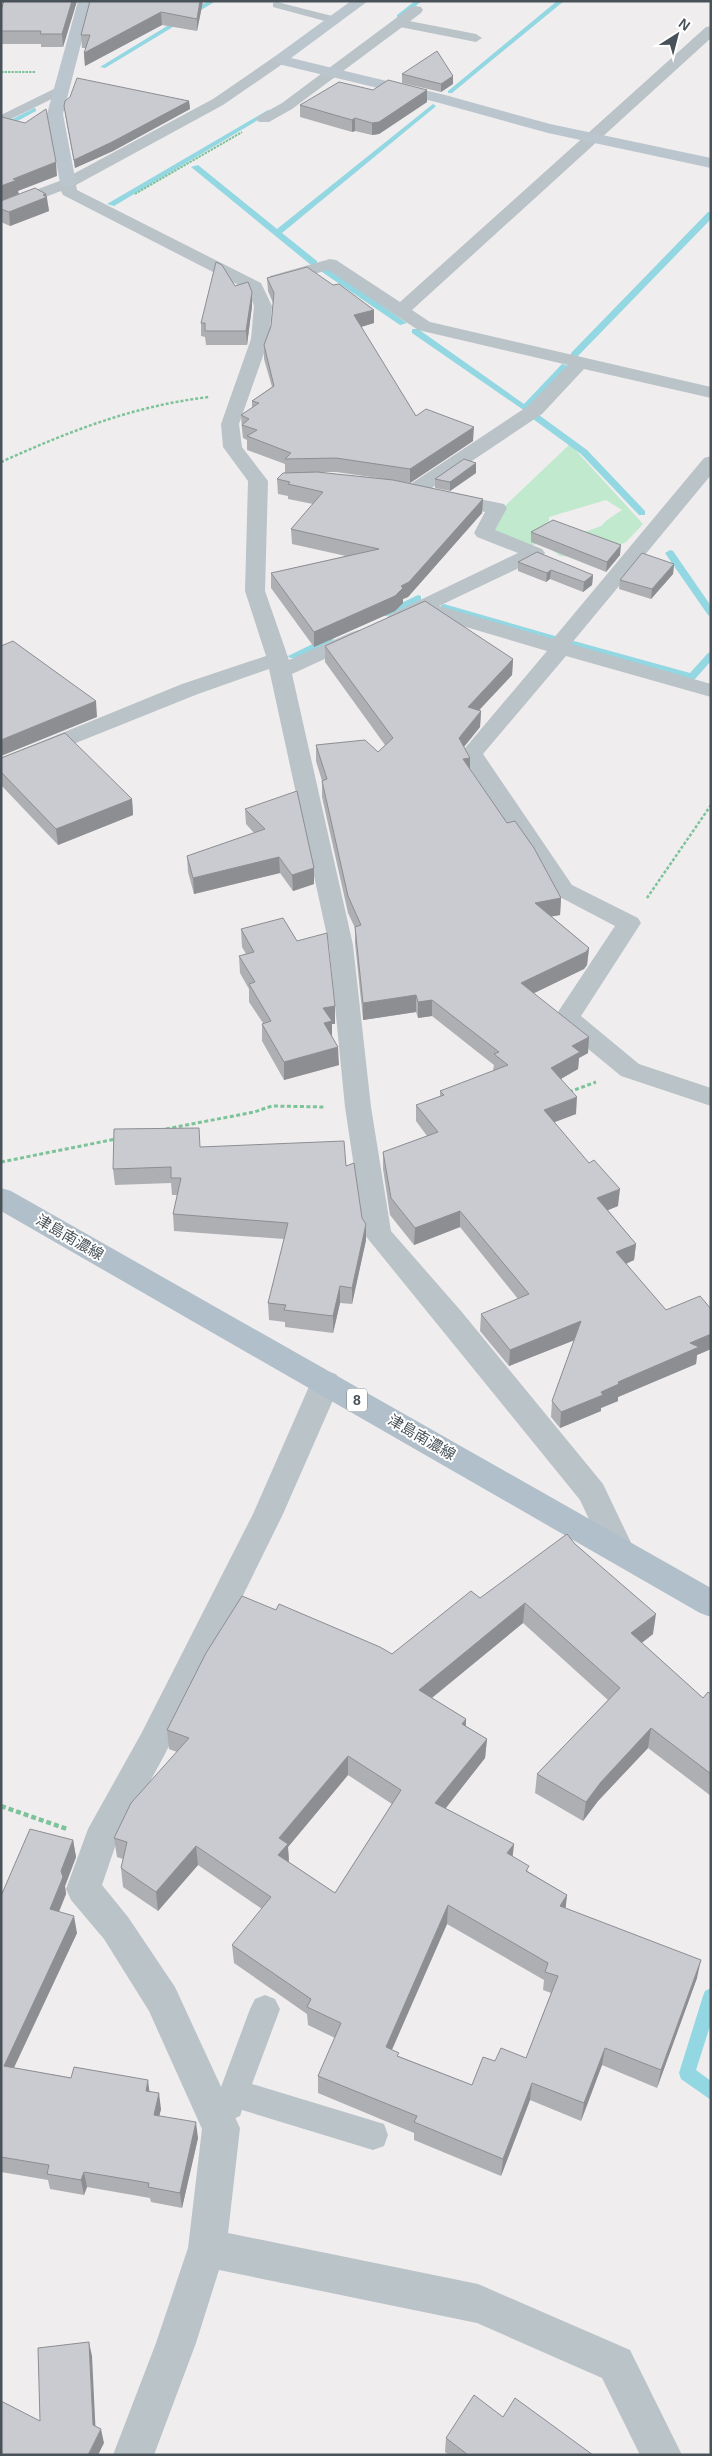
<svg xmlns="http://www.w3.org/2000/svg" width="712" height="2456" font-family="Arial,'Noto Sans JP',sans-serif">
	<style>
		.green { fill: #c0e9cd }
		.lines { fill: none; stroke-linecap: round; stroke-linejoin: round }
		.stream { fill: #92d7e1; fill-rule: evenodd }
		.path-far3 { stroke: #7cc39a; stroke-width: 2; stroke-dasharray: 2.5 1; stroke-linecap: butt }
		.path-far2 { stroke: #7cc39a; stroke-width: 2.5; stroke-dasharray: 3 2; stroke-linecap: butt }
		.path-far1 { stroke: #7cc39a; stroke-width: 3; stroke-dasharray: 4 2.5; stroke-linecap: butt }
		.path { stroke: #7cc39a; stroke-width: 4.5; stroke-dasharray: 5 3; stroke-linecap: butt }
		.lane { fill: #bac3c8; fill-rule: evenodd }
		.street { fill: #bac3c8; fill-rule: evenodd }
		.secondary { fill: #bbc5cd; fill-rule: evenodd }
		.primary { fill: #b0bfc9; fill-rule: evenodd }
		.wall { fill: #adafb3; fill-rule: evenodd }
		.shaded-wall { fill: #8d8e92 }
		.building { fill: #c9cbd0; stroke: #8d8e92; fill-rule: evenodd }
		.labels { text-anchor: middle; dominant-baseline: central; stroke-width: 4; stroke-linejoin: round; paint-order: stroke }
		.shield { fill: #fff; stroke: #7f868a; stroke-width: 1 }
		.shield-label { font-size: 14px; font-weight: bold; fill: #485258 }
		.street-label { font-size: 15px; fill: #485258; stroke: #fff }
	</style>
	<rect width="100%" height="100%" fill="#f0edee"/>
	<path class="green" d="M570 444 643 524 626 542 616 547 575 557 560 556 551 549 574 536 601 526 607 520 622 510 606 500 549 517 547 541 529 546 491 531 506 505Z"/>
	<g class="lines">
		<path class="stream" d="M208 1H216L105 68 100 67Z
			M415 1H422L401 17H397V15Z
			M557 1H564L452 93H448V91Z
			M433 104 436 106 435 107 282 233 317 261V265H311L191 167 198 165 277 229Z
			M34 108 36 109V111L1 130V125Z
			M268 110 273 111 114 206 107 204Z
			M708 212H711V219L577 357H571V353Z
			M322 268H328L407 323 400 325 322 272Z
			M412 329H418L524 404 562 364 569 366 528 410 525 411 412 333Z
			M533 415H539L587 450 645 511V515H639L581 454 533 419Z
			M670 550 673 551 711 606V616L708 615 665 553Z
			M418 595 421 596V600L387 616H381L379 614Z
			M444 604 555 636 557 638 552 641 549 640 441 609V605Z
			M329 636 334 639 332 641 296 658H290L288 656Z
			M574 641 690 673 708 653 711 652V661L695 679 692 680 571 646 569 644Z
			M711 1988V2023L696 2070 711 2081V2100L681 2079 679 2073 703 1996 705 1991Z"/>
		<path class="path-far3" d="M1 72H36
			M135 194 242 132"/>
		<path class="path-far2" d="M1 462C70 431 133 406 209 397
			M647 898 711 805"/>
		<path class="path-far1" d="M569 1092 596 1082
			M166 1129 254 1112 272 1106 325 1107
			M1 1162 116 1139"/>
		<path class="path" d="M1 1806 67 1829"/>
		<path class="lane" d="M277 2 340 18 342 20 336 24 273 7V3Z
			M399 19 476 34 482 38 476 42 395 26 393 23Z
			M62 85 68 89 66 92 1 124V115Z
			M265 1995 275 1999 280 2009 252 2084 384 2124 388 2135 384 2146 373 2150 242 2110 240 2116 229 2121 218 2116 214 2106 250 2009 255 1999Z"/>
		<path class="street" d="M416 6 421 7 423 10 421 13 292 109 269 122H259L256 119 259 116 282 103 411 7Z
			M711 26V38L412 310 430 322 711 387V398L584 369 542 414 430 489 504 504 507 508 495 530 542 549 545 553 542 557 439 606 553 639 704 458 711 456V475L571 644 711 684V697L566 656 483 754 572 885 638 918 641 923 581 1016 639 1064 711 1088V1106L621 1076 558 1024 554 1018 615 926 556 895 460 754 547 651 422 614 403 623 396 625 389 623 386 619 389 615 518 553 477 537 474 533 485 512 406 495 403 491 406 487 528 406 568 365 418 330 328 270 276 285 270 284 267 280 270 276 330 259 336 260 400 302 706 27Z
			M279 56 284 57 286 60 284 63 223 105 76 185 77 190 261 283 272 306 269 339 239 424 242 447 268 481 265 591 289 660 352 632 359 630 366 632 370 636 366 640 292 674 353 945 371 1107 391 1231 461 1311 603 1484 635 1551 630 1560 619 1564 608 1560 580 1500 364 1234 345 1107 329 945 269 669 198 694 1 773V758L182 684 266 656 245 591 248 481 223 447 221 424 251 339 254 306 248 290 63 195 61 191 1 214V203L62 180 213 99 274 57Z
			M326 1371 336 1374 341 1382 283 1514 165 1754 116 1844 102 1885 128 1917 175 1987 240 2128 228 2233 478 2284 630 2350 682 2455H640L602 2378 477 2323 219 2270 196 2343 154 2455H113L156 2343 188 2248 202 2129 149 2011 104 1939 71 1900 66 1889 88 1829 141 1734 253 1514 311 1382 316 1374Z"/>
		<path class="secondary" d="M78 1H92L63 114 76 183 68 188 60 183 47 114Z
			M351 1H368L291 58 445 95 550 124 711 158V168L548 133 436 102 274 63 272 60 274 57Z"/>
		<path class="primary" d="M1 1188 11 1191 711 1588V1617L700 1613 1 1211Z"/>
	</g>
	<path class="wall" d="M77 1 63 47H41V44H1V10Z
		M90 1H203L197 31 162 25 85 66 84 53 86 48H82L81 35Z
		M402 74 453 76V84L441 92 402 83Z
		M373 90 427 102 379 134 372 135 355 131 352 132 300 117V105Z
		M189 101 190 109 113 151 75 168 65 114 64 106Z
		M47 197 49 211 10 226 1 222V201Z
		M267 278 333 285 374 310V323L361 327 416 416 473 441 410 483 399 482 483 499 482 513 408 597 403 599V603L395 611 314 647 271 588V573L346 556 292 544 291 529 313 504 288 499V496L278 494 277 479 285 473V464L247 450V440L243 438 242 429 241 415 252 408V401L272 387 264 359V345L271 326 273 303 268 291ZM318 472H336L385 479Z
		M235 286 252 306 247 345H206L205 337 201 336V323Z
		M476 463V473L450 491 435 488V479Z
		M531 532 620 555 606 572 531 542Z
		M518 562 593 575 592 585 583 592 550 579 546 582 518 571Z
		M674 564 673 574 651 599 619 589 620 580Z
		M325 646 513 659 512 675 479 710 481 711 480 727 464 747 470 758V769L507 823 561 898 560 915 551 916 589 948 587 965 584 969 533 993 588 1053 579 1058 578 1069 561 1079 576 1114 554 1122 618 1206 608 1210 636 1244 634 1260 626 1264 666 1310 711 1309V1349L697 1355 696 1364 618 1397V1401L601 1408V1411L560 1428 551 1417 552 1401 574 1340 509 1366 480 1331 481 1314 518 1299 460 1227 414 1245 390 1215 383 1169V1152L427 1136 416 1121V1105L440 1096V1091L493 1071 494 1065 432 1016 418 1018 416 1012 363 1020 355 943V928L348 913 322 797V781L316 761V745L378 752 385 745 325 662Z
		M1 758 132 799 133 815 58 845 1 785Z
		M245 809 314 868V884L293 891 280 873 194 894 188 872 187 856 254 833 246 824Z
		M241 929 335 1024H332V1036L339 1065 284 1080 262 1041V1024L263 1023 249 1002V989L240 973 239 956 246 954 242 947Z
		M200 1147 346 1166 362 1218 366 1224V1240L352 1304 340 1303 333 1333 285 1327V1322L269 1320 268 1303 284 1239 174 1231 173 1214 177 1195H172L171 1183 115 1185 113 1169Z
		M575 1544 653 1634 642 1643 703 1698 711 1694V1796L648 1748 598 1801 583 1821 535 1793 537 1774 608 1700 523 1623 432 1698 466 1719V1726L487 1739 485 1758 445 1808 514 1844 512 1856 529 1872 567 1895 565 1908 697 1978 657 2088 602 2065 581 2121 530 2100 501 2176 414 2140V2133L318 2093V2076L335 2038 308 2025 307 2014 234 1963 232 1945 262 1909 198 1865 158 1911 123 1887 121 1868 123 1859 117 1857 114 1838 177 1752 169 1749 167 1730 392 1654 480 1598ZM348 1775 392 1804 335 1893 289 1862 288 1847ZM447 1924 544 1980 543 1990 551 1993 526 2058 495 2061 472 2085 398 2056 392 2050Z
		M73 1840 76 1857 65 1886 66 1894 59 1912 77 1933 14 2068 150 2091 161 2109 159 2116 198 2138 182 2208 151 2202 150 2198 87 2187 84 2195 50 2189 48 2180 1 2172V1896Z
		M503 2417 593 2455H449L445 2452 446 2438Z"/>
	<path class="shaded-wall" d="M72 1H77L63 47 62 34Z
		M200 1H203L197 31V19Z
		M161 12 162 25 85 66 84 53Z
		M453 76V84L441 92V84Z
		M427 90V102L379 134 372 135V123Z
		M189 101 190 109 113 151 75 168 74 160Z
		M355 118V131L352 132V120Z
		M56 162 57 176 18 191 19 194 1 201V186L13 179Z
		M46 194 49 211 10 226 9 212Z
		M252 292V306L247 345 246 331Z
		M374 310V323L354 329V315Z
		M474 427 473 441 410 483V469Z
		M476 463V473L450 491V482Z
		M483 499 482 513 408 597 403 599V603L395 611 314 647V632L401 586Z
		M621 545 620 555 606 572 607 562Z
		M674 564 673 574 651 599 652 589Z
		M551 570 550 579 546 582 547 573Z
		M593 575 592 585 583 592 584 582Z
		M513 659 512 675 467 723 468 707Z
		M96 701 97 717 1 756V740Z
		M481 711 480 727 458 754 459 738Z
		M470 758V774L463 759Z
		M132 799 133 815 58 845 56 829Z
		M279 857 280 873 194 894 193 878Z
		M314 868V884L293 891 292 875Z
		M561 898 560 915 534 920 535 903Z
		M589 948 587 965 584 969 520 1000 521 983Z
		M416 995V1012L363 1020V1003Z
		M432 1000V1016L418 1018V1002Z
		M335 1006V1024H332V1039L324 1041 323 1008Z
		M589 1037 588 1053 579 1058 578 1069 550 1085 551 1068 572 1046Z
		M338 1047 339 1065 284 1080V1062Z
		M577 1097 576 1114 542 1127 544 1110Z
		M620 1189 618 1206 596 1215 597 1198Z
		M460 1211V1227L414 1245 415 1228Z
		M366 1224V1240L352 1304V1288Z
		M636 1244 634 1260 614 1269 616 1252Z
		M340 1286V1303L333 1333V1316Z
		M581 1321 580 1338 509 1366 510 1350Z
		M711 1334V1349L697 1355 696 1364 618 1397V1401L601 1408V1411L560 1428 561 1412 601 1392 618 1382 690 1343Z
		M525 1603 523 1623 418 1709 419 1690Z
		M656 1614 653 1634 628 1653 631 1633Z
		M466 1719 465 1738 462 1724Z
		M651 1728 648 1748 598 1801 583 1821 586 1802 601 1782Z
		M487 1739 485 1758 435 1822V1803Z
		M348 1756V1775L288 1847 289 1863 278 1855 279 1838Z
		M73 1840 76 1857 65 1886 66 1894 53 1926 50 1909 61 1871Z
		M514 1844 512 1863 507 1853Z
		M196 1846 198 1865 158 1911 156 1892Z
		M567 1895 565 1914 560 1906Z
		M448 1905 447 1924 385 2065 386 2047Z
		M74 1916 77 1933 7 2082 4 2066Z
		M701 1960 697 1978 657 2088 661 2070Z
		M605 2048 602 2065 581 2121 584 2103Z
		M148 2080 150 2096 146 2091Z
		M532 2083 530 2100 501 2176 503 2159Z
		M159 2093 161 2109 156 2131 154 2115Z
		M196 2122 198 2138 182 2208 180 2193Z
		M84 2172 87 2187 84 2195 81 2180Z
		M89 2342 92 2356 96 2438 93 2425Z
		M101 2429 104 2443 98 2455H88Z"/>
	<path class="building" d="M4 1H72L62 34H40L41 31H1V10Z
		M90 1H200L197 19 161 12 84 53 90 35H81Z
		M437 51 453 76 441 84 402 74Z
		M77 78 189 101 112 142 74 160 64 106 65 101 70 97Z
		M388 80 427 90 379 122 372 123 355 118 352 120 300 105 339 82 373 90Z
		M46 109 56 162 13 179 17 180 1 186V117H2L25 123Z
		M35 188 46 194 43 195 47 197 9 212 1 209V201Z
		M216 262 222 265 235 286 248 282 252 292 246 331H205V323H201Z
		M307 267 333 285 339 284 374 310 354 315 416 416 426 409 474 427 410 469 336 458 285 459 291 453 247 436 257 430 242 425 249 419 241 415 259 403 252 401 274 386 264 345 271 326 274 293 267 278Z
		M464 459 476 463 450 482 435 479Z
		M317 472 393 480 483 499 409 582 401 586 403 588 395 596 314 632 271 573 379 549 291 529 323 492 288 484 290 482 277 479 283 473Z
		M553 520 621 545 607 562 531 532Z
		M537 552 593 575 584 582 551 570 547 573 518 562Z
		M642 553 674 564 652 589 620 580Z
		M425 601 513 659 468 707 481 711 459 738 470 758 463 759 507 823 515 821 534 848 561 898 535 903 589 948 586 952 521 983 589 1037 572 1046 580 1052 551 1068 577 1097 544 1110 589 1163 594 1160 620 1189 597 1198 636 1244 616 1252 666 1310 700 1296 711 1309V1334L690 1343 699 1347 618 1382 619 1384 601 1392 603 1395 561 1412 552 1401 581 1321 510 1350 481 1314 529 1294 460 1211 415 1228 391 1198 383 1152 438 1132 416 1105 444 1095 440 1091 508 1065 494 1054 499 1052 432 1000 418 1002 416 995 363 1003 355 927 361 925 348 896 322 781 327 779 316 745 365 740 378 752 393 738 325 646Z
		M13 641 96 701 1 740V646Z
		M65 733 132 799 56 829 1 772V758Z
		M297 791 314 868 292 875 279 857 193 878 187 856 265 829 245 809Z
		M283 918 297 941 327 933 335 1006 323 1008 332 1021 324 1023 338 1047 284 1062 262 1024 271 1021 249 984 255 982 239 956 254 952 241 929Z
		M199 1128 200 1147 344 1141 346 1166 354 1163 362 1218 366 1224 352 1288 340 1286 333 1316 284 1310 286 1305 268 1303 288 1223 173 1214 181 1178H171V1167L113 1169 114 1129Z
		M567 1534 575 1544 656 1614 631 1633 703 1698 708 1692 711 1694V1774L651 1728 601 1782 586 1802 537 1774 620 1688 525 1603 419 1690 466 1719 462 1724 487 1739 435 1803 514 1844 507 1853 529 1866 526 1871 567 1895 560 1906 701 1960 661 2070 605 2048 584 2103 532 2083 503 2159 414 2122 417 2116 318 2076 341 2023 307 2007 311 1999 232 1945 271 1897 196 1846 156 1892 121 1868 127 1842 114 1838 131 1803 189 1738 167 1730 206 1653 242 1596 276 1610 279 1604 380 1647 392 1654 471 1591 480 1598ZM348 1756 401 1790 335 1893 278 1855 288 1844 279 1838ZM448 1905 548 1963 545 1972 558 1976 526 2058 501 2048 495 2061 483 2057 472 2085 397 2056 399 2053 386 2047Z
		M30 1829 73 1840 61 1871 63 1877 50 1909 74 1916 4 2066 71 2078 74 2067 148 2080 146 2091 159 2093 154 2115 196 2122 180 2193 148 2187 149 2183 84 2172 81 2180 47 2174 49 2165 1 2157V1896Z
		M89 2342 93 2425 101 2429 88 2455H1V2401L40 2421 38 2348Z
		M474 2395 503 2417 515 2398 593 2455H468L446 2438Z"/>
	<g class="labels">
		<rect class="shield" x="347" y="1388.5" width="20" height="23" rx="4"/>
		<g class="shield-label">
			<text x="357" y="1400">8</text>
		</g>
		<g class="street-label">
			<text transform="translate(70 1237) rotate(30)">津島南濃線</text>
			<text transform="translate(422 1437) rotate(30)">津島南濃線</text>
		</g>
	</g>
	<rect width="712" height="2456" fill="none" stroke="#485258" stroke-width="5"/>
	<g transform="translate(677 35) rotate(36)" stroke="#ffffff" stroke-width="4" paint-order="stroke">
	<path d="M0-4L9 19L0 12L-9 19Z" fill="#485258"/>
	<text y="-8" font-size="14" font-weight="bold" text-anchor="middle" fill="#485258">N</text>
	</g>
</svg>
